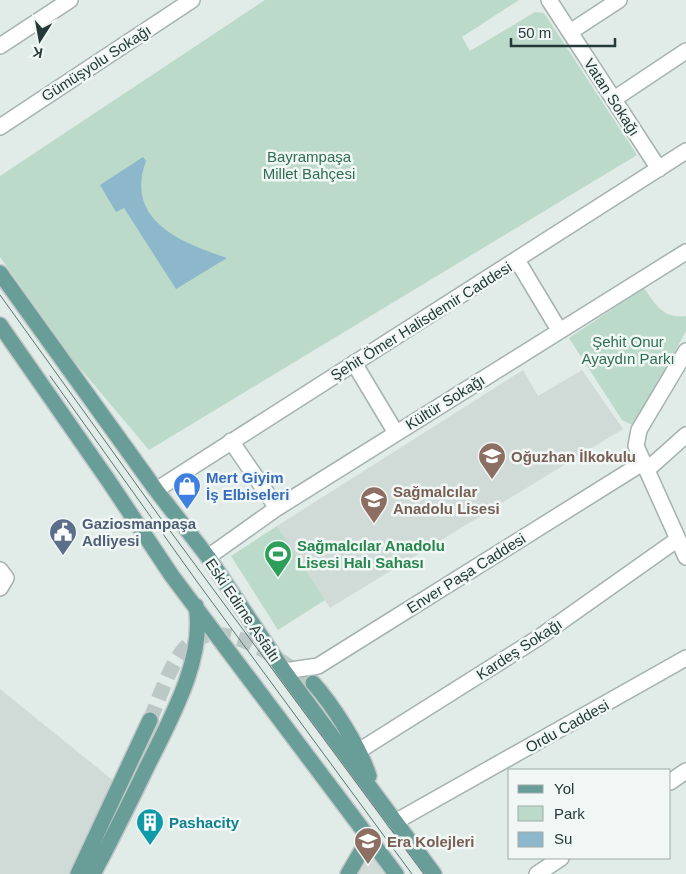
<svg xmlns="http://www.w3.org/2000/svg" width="686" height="874" font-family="Arial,sans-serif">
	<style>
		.built { fill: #d0dad7 }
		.green { fill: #bcdac9 }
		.water { fill: #8db8cc }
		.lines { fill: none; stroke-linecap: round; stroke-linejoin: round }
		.major-tunnel { stroke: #bbc8c5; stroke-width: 15; stroke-dasharray: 15 8; stroke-linecap: butt }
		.minor-casing { stroke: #a4b2b0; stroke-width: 18 }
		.major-casing { stroke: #c1c8c7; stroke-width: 18 }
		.minor { stroke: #fff; stroke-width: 15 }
		.major { stroke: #699d98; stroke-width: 15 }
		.tram { stroke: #5d7673; stroke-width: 1 }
		.labels { text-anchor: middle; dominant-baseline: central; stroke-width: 5; stroke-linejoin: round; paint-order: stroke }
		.street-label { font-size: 15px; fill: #233a38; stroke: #f1f7f5 }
		.park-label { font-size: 15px; fill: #306e52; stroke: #f1f7f5 }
		.education-label { font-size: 15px; font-weight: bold; fill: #785e54; stroke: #f1f7f5; text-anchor: start }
		.shop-label { font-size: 15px; font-weight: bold; fill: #366cbe; stroke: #f1f7f5; text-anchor: start }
		.service-label { font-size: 15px; font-weight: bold; fill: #4e5e75; stroke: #f1f7f5; text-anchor: start }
		.leisure-label { font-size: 15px; font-weight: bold; fill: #27864d; stroke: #f1f7f5; text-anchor: start }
		.culture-label { font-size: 15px; font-weight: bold; fill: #0d838f; stroke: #f1f7f5; text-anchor: start }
	</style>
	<rect width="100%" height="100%" fill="#e1ebe8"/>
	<path class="built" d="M523 370 538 396 582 370 623 429 330 608 277 526Z
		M0 689 115 782 71 874H0Z
		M370 853 385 874H353L364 856Z"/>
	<path class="green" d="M265 0H519L462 37 470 51 535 12 544 13 637 155 149 450 74 361 0 257V176Z
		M644 288C656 305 663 319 686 316V331L634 426 622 420 569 338Z
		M277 526 325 600 278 630 231 556Z"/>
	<path class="water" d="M143 157 146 161C124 220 181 243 227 258L176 289 124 208 116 212 100 185Z"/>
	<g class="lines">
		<path class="major-tunnel" d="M150 720C159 699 170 664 185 648 220 610 281 662 313 683"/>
		<g class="minor-casing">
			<path id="minor" d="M549 0 659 169
				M570 32 619 0
				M0 46 70 0
				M614 99 686 51
				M0 127 192 0
				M517 260 559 330
				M686 351 639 430 636 446 686 557
				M354 363 396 433
				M231 441 277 508
				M648 469 686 435
				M156 490 686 151
				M208 557 277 508 686 252
				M0 570 6 578 0 588
				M284 671 318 666 644 462
				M357 752 538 638 678 539
				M670 782 686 771
				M395 822 686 658
				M537 874 561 858"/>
		</g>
		<g class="major-casing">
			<path id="major" d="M0 273 156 490 208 557 284 671 434 874
				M0 325 108 480 172 576 396 874
				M313 683C333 705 360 748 369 776
				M78 874 150 720
				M93 874C111 841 127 808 143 775 166 727 206 661 196 606
				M348 874 369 838"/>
		</g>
		<use href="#minor" class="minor"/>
		<use href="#major" class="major"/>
		<path class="tram" d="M0 295 162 520 424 874
			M50 376 198 583 412 874"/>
	</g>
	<defs>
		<g id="school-pin" transform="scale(1.4375)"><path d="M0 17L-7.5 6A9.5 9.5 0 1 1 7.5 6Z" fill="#8d6e63" stroke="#f1f7f5"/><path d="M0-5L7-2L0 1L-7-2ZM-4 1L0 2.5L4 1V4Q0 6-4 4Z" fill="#fff"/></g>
		<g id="shop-pin" transform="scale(1.4375)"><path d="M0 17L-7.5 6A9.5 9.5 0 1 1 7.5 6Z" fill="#3f7fe0" stroke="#f1f7f5"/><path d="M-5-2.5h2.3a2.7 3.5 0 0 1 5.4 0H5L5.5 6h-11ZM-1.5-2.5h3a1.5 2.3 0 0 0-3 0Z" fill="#fff"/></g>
		<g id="civic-pin" transform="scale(1.4375)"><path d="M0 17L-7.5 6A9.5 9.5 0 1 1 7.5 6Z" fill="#5c6f8a" stroke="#f1f7f5"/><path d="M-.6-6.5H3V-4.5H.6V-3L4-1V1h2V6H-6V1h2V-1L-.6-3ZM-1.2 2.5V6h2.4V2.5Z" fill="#fff"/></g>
		<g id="stadium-pin" transform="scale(1.4375)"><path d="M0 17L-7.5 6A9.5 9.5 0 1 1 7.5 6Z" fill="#2e9e5b" stroke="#f1f7f5"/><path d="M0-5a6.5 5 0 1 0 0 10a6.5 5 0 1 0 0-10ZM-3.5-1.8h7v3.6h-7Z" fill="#fff"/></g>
		<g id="building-pin" transform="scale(1.4375)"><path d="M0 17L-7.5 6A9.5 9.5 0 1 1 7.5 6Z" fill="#0f9aa8" stroke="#f1f7f5"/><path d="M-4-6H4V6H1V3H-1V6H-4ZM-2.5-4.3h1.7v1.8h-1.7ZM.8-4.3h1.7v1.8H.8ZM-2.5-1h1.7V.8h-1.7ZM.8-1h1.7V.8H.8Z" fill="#fff"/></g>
	</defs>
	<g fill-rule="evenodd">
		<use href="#school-pin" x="492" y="456"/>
		<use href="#shop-pin" x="187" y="486"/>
		<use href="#school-pin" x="374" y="500"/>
		<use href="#civic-pin" x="63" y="532"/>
		<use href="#stadium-pin" x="278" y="554"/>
		<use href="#building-pin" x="150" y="822"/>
		<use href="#school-pin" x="368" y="841"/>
	</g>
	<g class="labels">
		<g class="street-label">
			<text transform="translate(96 63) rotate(-33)">Gümüşyolu Sokağı</text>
			<text transform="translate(612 97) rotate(57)">Vatan Sokağı</text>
			<text transform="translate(421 321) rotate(-32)">Şehit Ömer Halisdemir Caddesi</text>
			<text transform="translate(445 402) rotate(-32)">Kültür Sokağı</text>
			<text transform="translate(466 573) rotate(-32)">Enver Paşa Caddesi</text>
			<text transform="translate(243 610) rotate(56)">Eski Edirne Asfaltı</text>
			<text transform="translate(519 649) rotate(-33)">Kardeş Sokağı</text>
			<text transform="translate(567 726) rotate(-29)">Ordu Caddesi</text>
		</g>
		<g class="park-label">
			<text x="309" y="156">Bayrampaşa<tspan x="309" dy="17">Millet Bahçesi</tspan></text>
			<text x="628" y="341">Şehit Onur<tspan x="628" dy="17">Ayaydın Parkı</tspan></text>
		</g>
		<g class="education-label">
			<text x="511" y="456">Oğuzhan İlkokulu</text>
			<text x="393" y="491">Sağmalcılar<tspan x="393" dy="17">Anadolu Lisesi</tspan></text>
			<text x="387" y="841">Era Kolejleri</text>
		</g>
		<g class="shop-label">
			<text x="206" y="477">Mert Giyim<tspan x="206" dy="17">İş Elbiseleri</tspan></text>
		</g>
		<g class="service-label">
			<text x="82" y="523">Gaziosmanpaşa<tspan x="82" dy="17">Adliyesi</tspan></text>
		</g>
		<g class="leisure-label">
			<text x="297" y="545">Sağmalcılar Anadolu<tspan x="297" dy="17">Lisesi Halı Sahası</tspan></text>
		</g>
		<g class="culture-label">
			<text x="169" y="822">Pashacity</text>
		</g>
	</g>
	<rect x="508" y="769" width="162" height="90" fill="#f1f7f5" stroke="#9faba9"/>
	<rect x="518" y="785" width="25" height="8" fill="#699d98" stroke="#9faba9"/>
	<text x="554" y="794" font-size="15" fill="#233a38">Yol</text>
	<rect x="518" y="806" width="25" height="15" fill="#bcdac9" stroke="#9faba9"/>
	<text x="554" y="819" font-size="15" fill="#233a38">Park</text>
	<rect x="518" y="832" width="25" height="15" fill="#8db8cc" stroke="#9faba9"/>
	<text x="554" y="844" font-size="15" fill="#233a38">Su</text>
	<g transform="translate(40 40) rotate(191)" stroke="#f1f7f5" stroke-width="4" paint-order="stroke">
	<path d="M0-4L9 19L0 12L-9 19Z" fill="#233a38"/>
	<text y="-8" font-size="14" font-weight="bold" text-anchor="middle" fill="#233a38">K</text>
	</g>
	<path d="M511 38v8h104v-8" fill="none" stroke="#233a38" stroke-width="2.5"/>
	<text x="518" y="38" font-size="15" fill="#233a38" stroke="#f1f7f5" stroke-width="4" paint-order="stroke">50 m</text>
</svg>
